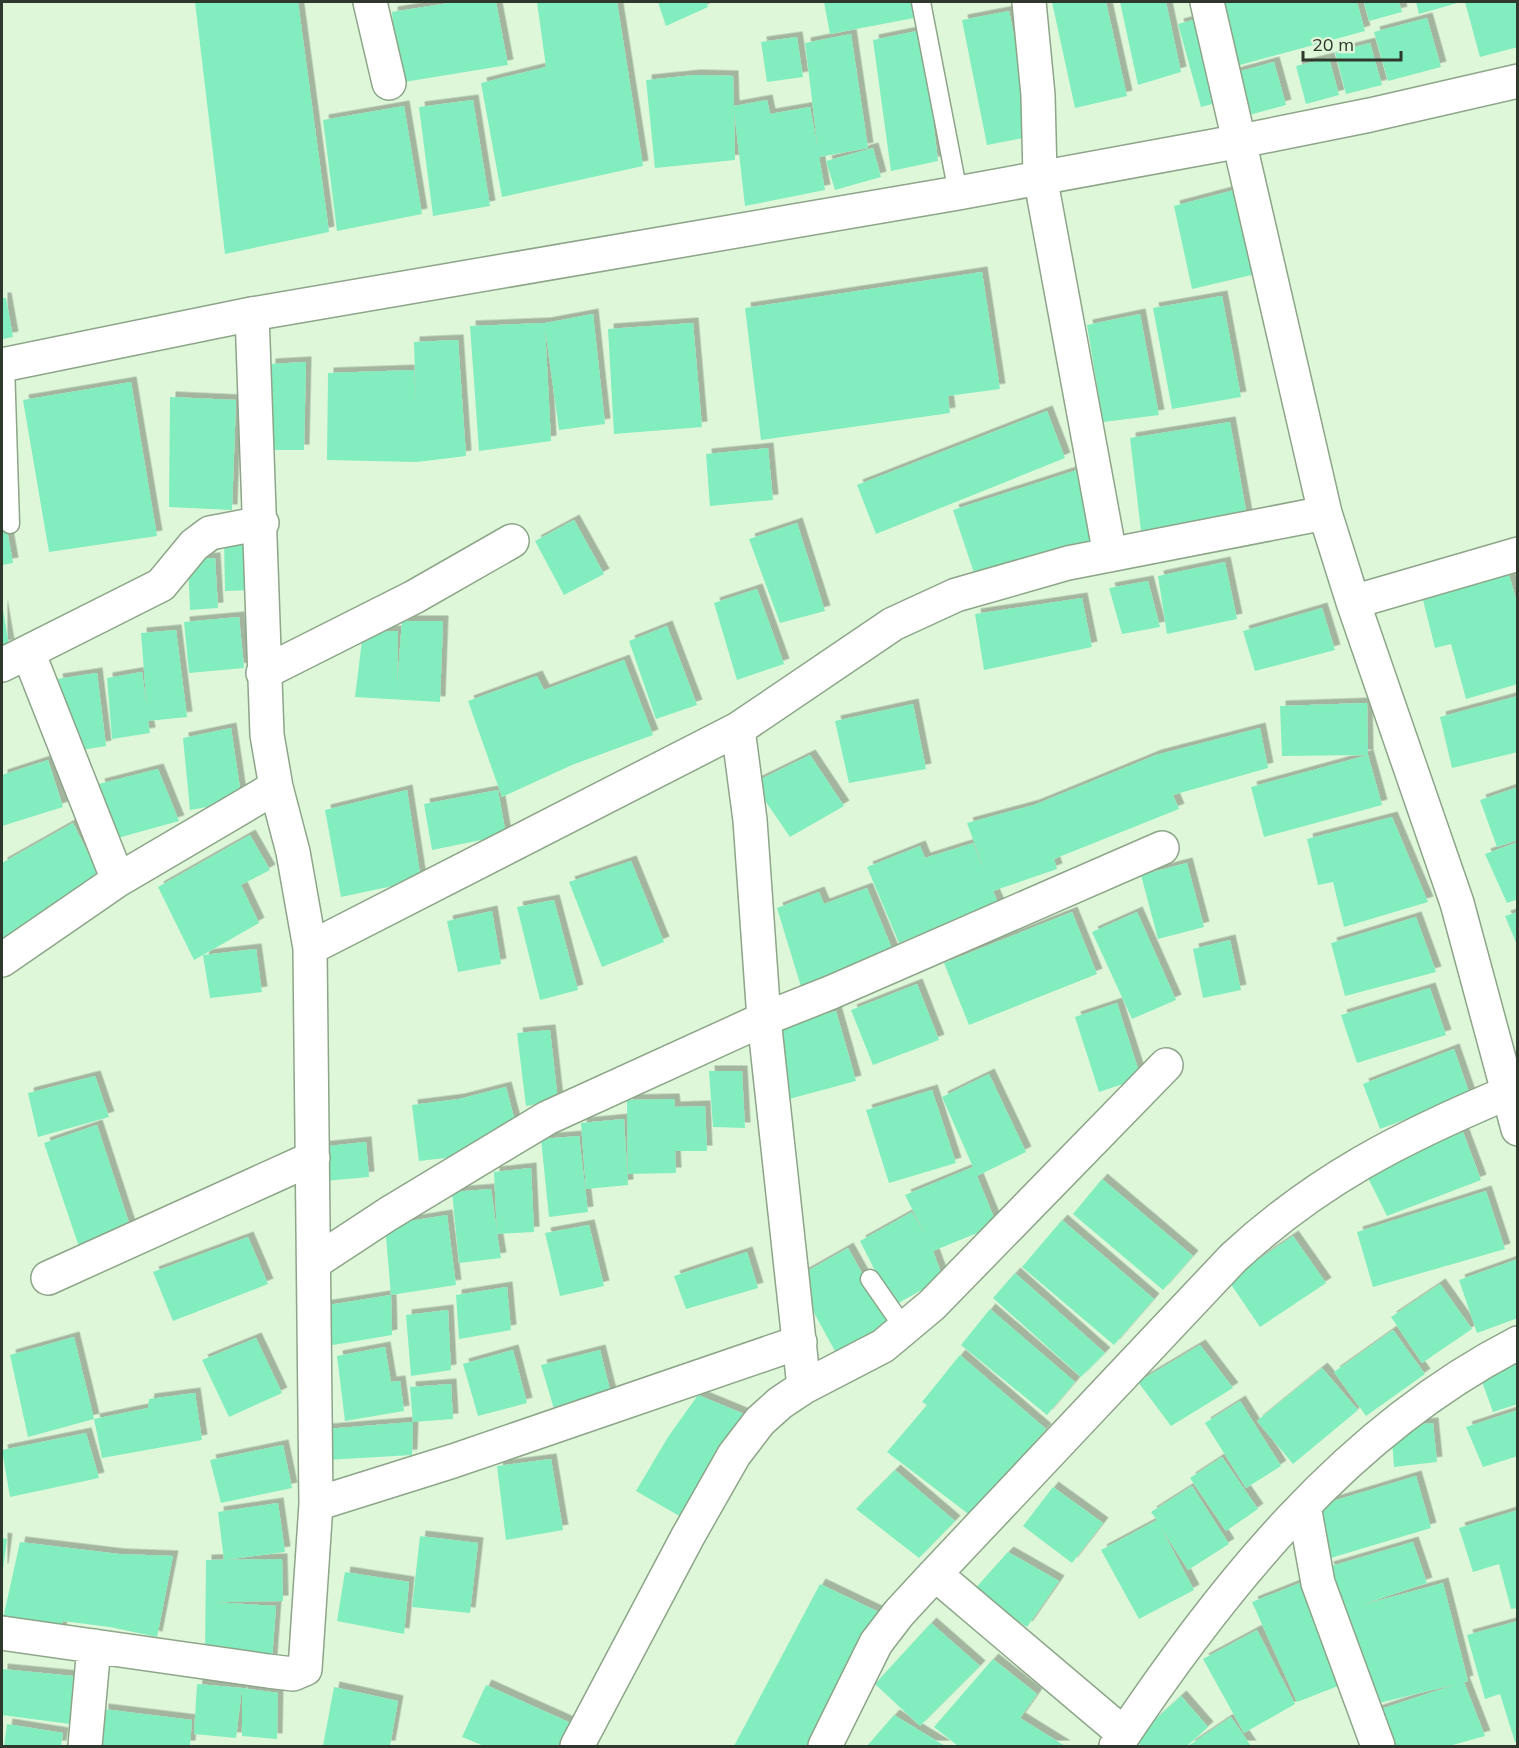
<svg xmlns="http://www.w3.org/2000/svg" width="1519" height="1748" font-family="Mulish,sans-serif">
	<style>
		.building { fill: #82eec0; filter: url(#shadow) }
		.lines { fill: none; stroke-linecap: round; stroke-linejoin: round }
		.service-casing { stroke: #8da588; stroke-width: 21 }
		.minor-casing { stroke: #8da588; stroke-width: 36 }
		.tertiary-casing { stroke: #8da588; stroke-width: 36 }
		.service { stroke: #fff; stroke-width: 18 }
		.minor { stroke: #fff; stroke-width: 33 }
		.tertiary { stroke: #fff; stroke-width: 33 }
	</style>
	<defs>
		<filter id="shadow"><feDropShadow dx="5.5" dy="-5.5" stdDeviation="0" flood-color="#0004"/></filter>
	</defs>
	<rect width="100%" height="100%" fill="#def7d9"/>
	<path class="building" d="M195 2H298L329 232 225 254Z
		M455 2H496L508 65 398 83 392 12Z
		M537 2H617L643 166 502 197 481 83 546 67Z
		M658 2H706L708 7 666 26Z
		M824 2H911L914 18 830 34Z
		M1052 2H1106L1127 96 1075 108Z
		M1120 2H1166L1181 72 1138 85Z
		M1210 2H1357L1365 31 1229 68Z
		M1364 2H1399L1402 12 1369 21Z
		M1416 2H1461L1419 14Z
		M1465 2H1518V47L1480 57Z
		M1009 11 1034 136 987 145 962 20Z
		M1200 18 1223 101 1201 107 1178 24Z
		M1427 18 1441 67 1388 81 1374 32Z
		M922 30 938 161 891 171 873 40Z
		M851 34 868 148 819 157 825 190 745 206 734 109 735 160 655 168 646 80 695 75 733 76 734 106 767 100 770 114 810 107 818 149 805 43Z
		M797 37 803 77 767 82 761 42Z
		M1370 43 1382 85 1346 94 1335 52Z
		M1329 58 1339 95 1306 104 1296 66Z
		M1274 62 1286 105 1242 117 1230 74Z
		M473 100 490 206 433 216 419 107Z
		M404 106 422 214 337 231 323 120Z
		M873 148 881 177 835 190 826 161Z
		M1238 189 1260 273 1192 289 1174 206Z
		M982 272 1000 389 948 396 950 413 761 440 745 308Z
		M1222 296 1241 397 1172 409 1153 308Z
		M2 298H6L13 337 2 339Z
		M593 314 605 424 559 430 545 328 551 441 479 451 470 326 545 323Z
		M1140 314 1159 415 1103 422 1087 325Z
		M693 323 702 427 614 434 608 329Z
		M458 340 466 456 417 462 327 460 328 373 414 370 416 407 414 342Z
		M306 362 304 450H269L270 364Z
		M131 382 157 536 49 552 23 400Z
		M170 397 236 400 232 510 169 507Z
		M1047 411 1065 458 876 534 857 485Z
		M1230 422 1247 516 1141 531 1130 438Z
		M768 448 773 500 710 506 706 454Z
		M1080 469 1103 540 975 576 953 510Z
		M2 502 13 563 2 565Z
		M574 520 604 574 564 595 535 541Z
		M797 523 825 611 780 623 749 539Z
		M224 541H254L255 590 225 591Z
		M215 558 218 608 190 610 188 559Z
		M1225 562 1237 619 1167 634 1158 576Z
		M1509 575 1518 606V684L1466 699 1451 644 1435 648 1423 600Z
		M1148 581 1160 627 1122 634 1109 588Z
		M757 589 784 664 737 680 714 603Z
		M1082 598 1092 647 984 670 975 614Z
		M2 604 9 645 2 646Z
		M1322 608 1335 650 1255 671 1243 631Z
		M239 617 244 668 189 673 184 622Z
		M402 621H443L440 702 355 697 363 632 398 631 397 687Z
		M667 626 697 705 656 719 629 641Z
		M176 630 187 717 148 721 150 733 112 739 107 678 142 672 147 709 141 633Z
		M624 660 653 735 572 765 502 797 468 701 537 676 544 690Z
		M97 673 106 746 70 752 57 679Z
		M1518 696V752L1452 768 1440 717Z
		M1367 703 1368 755 1382 805 1264 837 1251 787 1368 755 1282 756 1280 706Z
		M913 704 926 769 849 783 835 721Z
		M231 728 242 801 190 810 183 738Z
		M1260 728 1268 768 1173 795 1179 809 1054 859 1057 869 993 891 1000 907 950 922 899 943 867 867 920 846 925 858 973 843 986 875 967 823 1034 805 1156 755Z
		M810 755 844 806 790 837 753 783Z
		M48 760 63 807 2 826V775Z
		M158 769 179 821 114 839 99 784Z
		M1518 787V840L1497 847 1480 800Z
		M407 790 421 880 341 897 325 810Z
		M498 790 506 835 432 850 424 804Z
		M1392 817 1428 902 1344 927 1333 882 1318 885 1307 839Z
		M73 823 105 887 2 956V863Z
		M250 835 270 870 241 885 259 923 203 955 256 949 262 992 210 998 203 955 194 960 158 887Z
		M1518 842V899L1507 903 1485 854Z
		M631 861 664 942 602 967 569 882Z
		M1187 863 1204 927 1158 939 1141 875Z
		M867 888 893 951 802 990 777 908 819 892 824 904Z
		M554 900 578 990 540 1000 517 907Z
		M492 911 501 964 458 972 447 921Z
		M1072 912 1097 974 969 1025 944 963Z
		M1137 912 1176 1000 1132 1019 1092 932Z
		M1518 912V945H1517L1505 916Z
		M1416 917 1436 972 1345 996 1331 943Z
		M1230 940 1241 990 1203 998 1193 949Z
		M917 984 939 1040 873 1065 851 1010Z
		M1430 988 1446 1035 1357 1063 1341 1015Z
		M1117 1003 1141 1078 1099 1092 1075 1017Z
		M836 1011 856 1081 789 1099 770 1029Z
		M550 1030 558 1101 526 1106 517 1033Z
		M1454 1049 1470 1095 1380 1129 1363 1084Z
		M709 1071H742L745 1128 713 1127Z
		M989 1074 1026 1152 977 1176 997 1225 933 1251 943 1278 893 1306 860 1241 912 1212 927 1238 905 1195 973 1167 942 1097Z
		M95 1076 109 1117 38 1137 28 1093Z
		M506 1087 518 1133 471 1144 472 1155 419 1161 412 1105 459 1099Z
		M932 1090 956 1163 889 1183 866 1110Z
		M674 1099 675 1107 705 1106 707 1151H675L676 1173 628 1174 627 1100Z
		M624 1119 628 1185 586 1189 581 1123Z
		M97 1125 132 1232 79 1247 44 1143Z
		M1463 1132 1481 1180 1387 1216 1364 1170Z
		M579 1136 588 1212 549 1217 541 1139Z
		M366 1142 369 1177 324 1181 318 1147Z
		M531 1168 534 1232 497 1234 501 1258 459 1263 452 1192 491 1189 497 1232 494 1172Z
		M1102 1179 1193 1256 1163 1290 1073 1214Z
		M1486 1191 1505 1249 1373 1287 1357 1232Z
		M447 1215 456 1285 391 1295 385 1225Z
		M1062 1220 1154 1299 1114 1345 1022 1267Z
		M589 1225 604 1286 560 1296 545 1233Z
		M1293 1236 1326 1283 1260 1327 1228 1280Z
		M248 1237 268 1284 173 1321 153 1272Z
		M848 1248 890 1323 836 1353 795 1278Z
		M747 1252 758 1288 686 1309 674 1276Z
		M1518 1259V1318L1477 1333 1459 1280Z
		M1015 1273 1105 1353 1081 1377 993 1298Z
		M1440 1284 1472 1329 1422 1363 1391 1317Z
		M507 1287 511 1330 459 1339 456 1295Z
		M391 1295 392 1335 327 1346 322 1306Z
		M990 1309 1075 1382 1047 1415 961 1345Z
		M448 1310 451 1370 411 1376 406 1315Z
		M1393 1330 1425 1374 1366 1416 1334 1372Z
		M74 1337 94 1419 148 1408 149 1399 195 1393 202 1440 102 1458 94 1419 28 1437 10 1355Z
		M256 1338 282 1393 229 1417 202 1360Z
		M1200 1345 1233 1388 1171 1426 1138 1382Z
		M385 1347 391 1382 400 1381 404 1411 345 1421 337 1356Z
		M513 1350 527 1403 478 1416 463 1364Z
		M600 1350 611 1394 554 1409 541 1365Z
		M960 1355 1046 1429 971 1516 887 1452 927 1405 922 1402Z
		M1518 1362V1404L1493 1412 1480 1376Z
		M1322 1368 1358 1410 1293 1464 1257 1421Z
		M451 1384 453 1419 413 1422 410 1387Z
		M698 1395 749 1416 688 1521 636 1491 668 1437Z
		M1240 1401 1281 1466 1246 1488 1205 1423Z
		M1518 1410V1456L1483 1467 1466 1427Z
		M413 1422 412 1455 327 1460 326 1429Z
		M1433 1423 1437 1462 1394 1467 1391 1427Z
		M86 1433 99 1478 10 1497 2 1450Z
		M283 1445 292 1488 221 1503 210 1460Z
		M1222 1457 1258 1509 1226 1531 1190 1478Z
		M551 1459 563 1530 506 1540 497 1466Z
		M895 1470 955 1521 919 1558 856 1509Z
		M1416 1476 1431 1528 1324 1560 1310 1508Z
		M1192 1486 1229 1544 1188 1570 1160 1526 1194 1590 1139 1619 1101 1550 1157 1520 1151 1512Z
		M1053 1487 1103 1523 1072 1563 1023 1526Z
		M278 1503 285 1552 224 1560 218 1512Z
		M1518 1510V1608L1511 1609 1499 1564 1473 1572 1459 1528Z
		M420 1536 478 1543 470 1613 412 1607Z
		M2 1538 7 1539 3 1569H2Z
		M20 1542 119 1554 173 1556 157 1637 110 1627 63 1621 61 1632 2 1623Z
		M1413 1542 1427 1583 1358 1606 1443 1583 1468 1681 1464 1682 1485 1736 1449 1746H1385L1372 1712 1457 1684 1375 1704 1328 1567Z
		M1008 1552 1059 1581 1027 1627 973 1591Z
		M282 1559 283 1601 213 1602 276 1606 272 1660 205 1654 206 1560Z
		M345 1572 409 1582 404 1634 337 1621Z
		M1310 1579 1351 1681 1297 1702 1252 1602Z
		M820 1584 885 1615 816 1746H734Z
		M1518 1621V1741L1515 1742 1500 1694 1485 1699 1467 1635Z
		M931 1623 980 1666 920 1726 875 1684Z
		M1257 1630 1295 1704 1244 1733 1203 1659Z
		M993 1659 1037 1694 1020 1718 1065 1746H958L934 1727Z
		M2 1669 73 1676 70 1724 2 1715Z
		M197 1684 242 1688 236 1738 194 1734Z
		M486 1685 573 1724 562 1746H484L462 1737Z
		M334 1687 398 1701 390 1746H323Z
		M242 1688 278 1693 277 1739 242 1736Z
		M1181 1696 1208 1727 1187 1746H1141L1134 1739Z
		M103 1709 192 1720 190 1746H101Z
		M894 1715 945 1746H867Z
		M1231 1717 1251 1746H1188Z
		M7 1724 63 1733 61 1746H4Z"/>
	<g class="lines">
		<g class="service-casing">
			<path id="service" d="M921 2 958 193
				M5 364 10 524
				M870 1279 904 1328"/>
		</g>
		<g class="minor-casing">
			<path id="minor" d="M370 2 389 83
				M1029 2 1038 95 1040 176 1110 555
				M1207 2 1325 513 1353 602 1457 903 1518 1129
				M1353 602 1518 554
				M28 652 118 880
				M2 665 161 585 194 545 210 533 262 523
				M263 673 414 597 512 541
				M738 729 750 820 764 1019 804 1387 883 1346 932 1305 1166 1065
				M310 948 738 729 893 624 956 595 1068 563 1325 513
				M2 960 118 880 276 787
				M315 1262 388 1214 547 1118 764 1019 832 992 1162 848
				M48 1278 313 1158
				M316 1504 453 1461 800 1342
				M1304 1506 1318 1583 1378 1746
				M935 1574 1233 1258C1317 1180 1402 1137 1507 1093
				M2 1633 268 1671 293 1674 305 1669 316 1504 310 948 293 852 276 787 267 735 252 314
				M85 1746 94 1646
				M577 1746 688 1536 734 1455 760 1421 780 1403 804 1387
				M825 1746 876 1643 899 1613 935 1574 1124 1734
				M1116 1746C1221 1588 1346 1431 1518 1343"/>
		</g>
		<g class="tertiary-casing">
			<path id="tertiary" d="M2 365 252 314 958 193 1241 141 1370 115 1518 81"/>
		</g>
		<use href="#service" class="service"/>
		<use href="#minor" class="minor"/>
		<use href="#tertiary" class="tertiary"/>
	</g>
	<rect width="1519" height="1748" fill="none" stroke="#2f382d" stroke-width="6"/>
	<path d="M1303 51v9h98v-9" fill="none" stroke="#2f382d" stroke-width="3"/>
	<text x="1312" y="51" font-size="18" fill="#2f382d" stroke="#def7d9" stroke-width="4.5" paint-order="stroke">20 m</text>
</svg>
